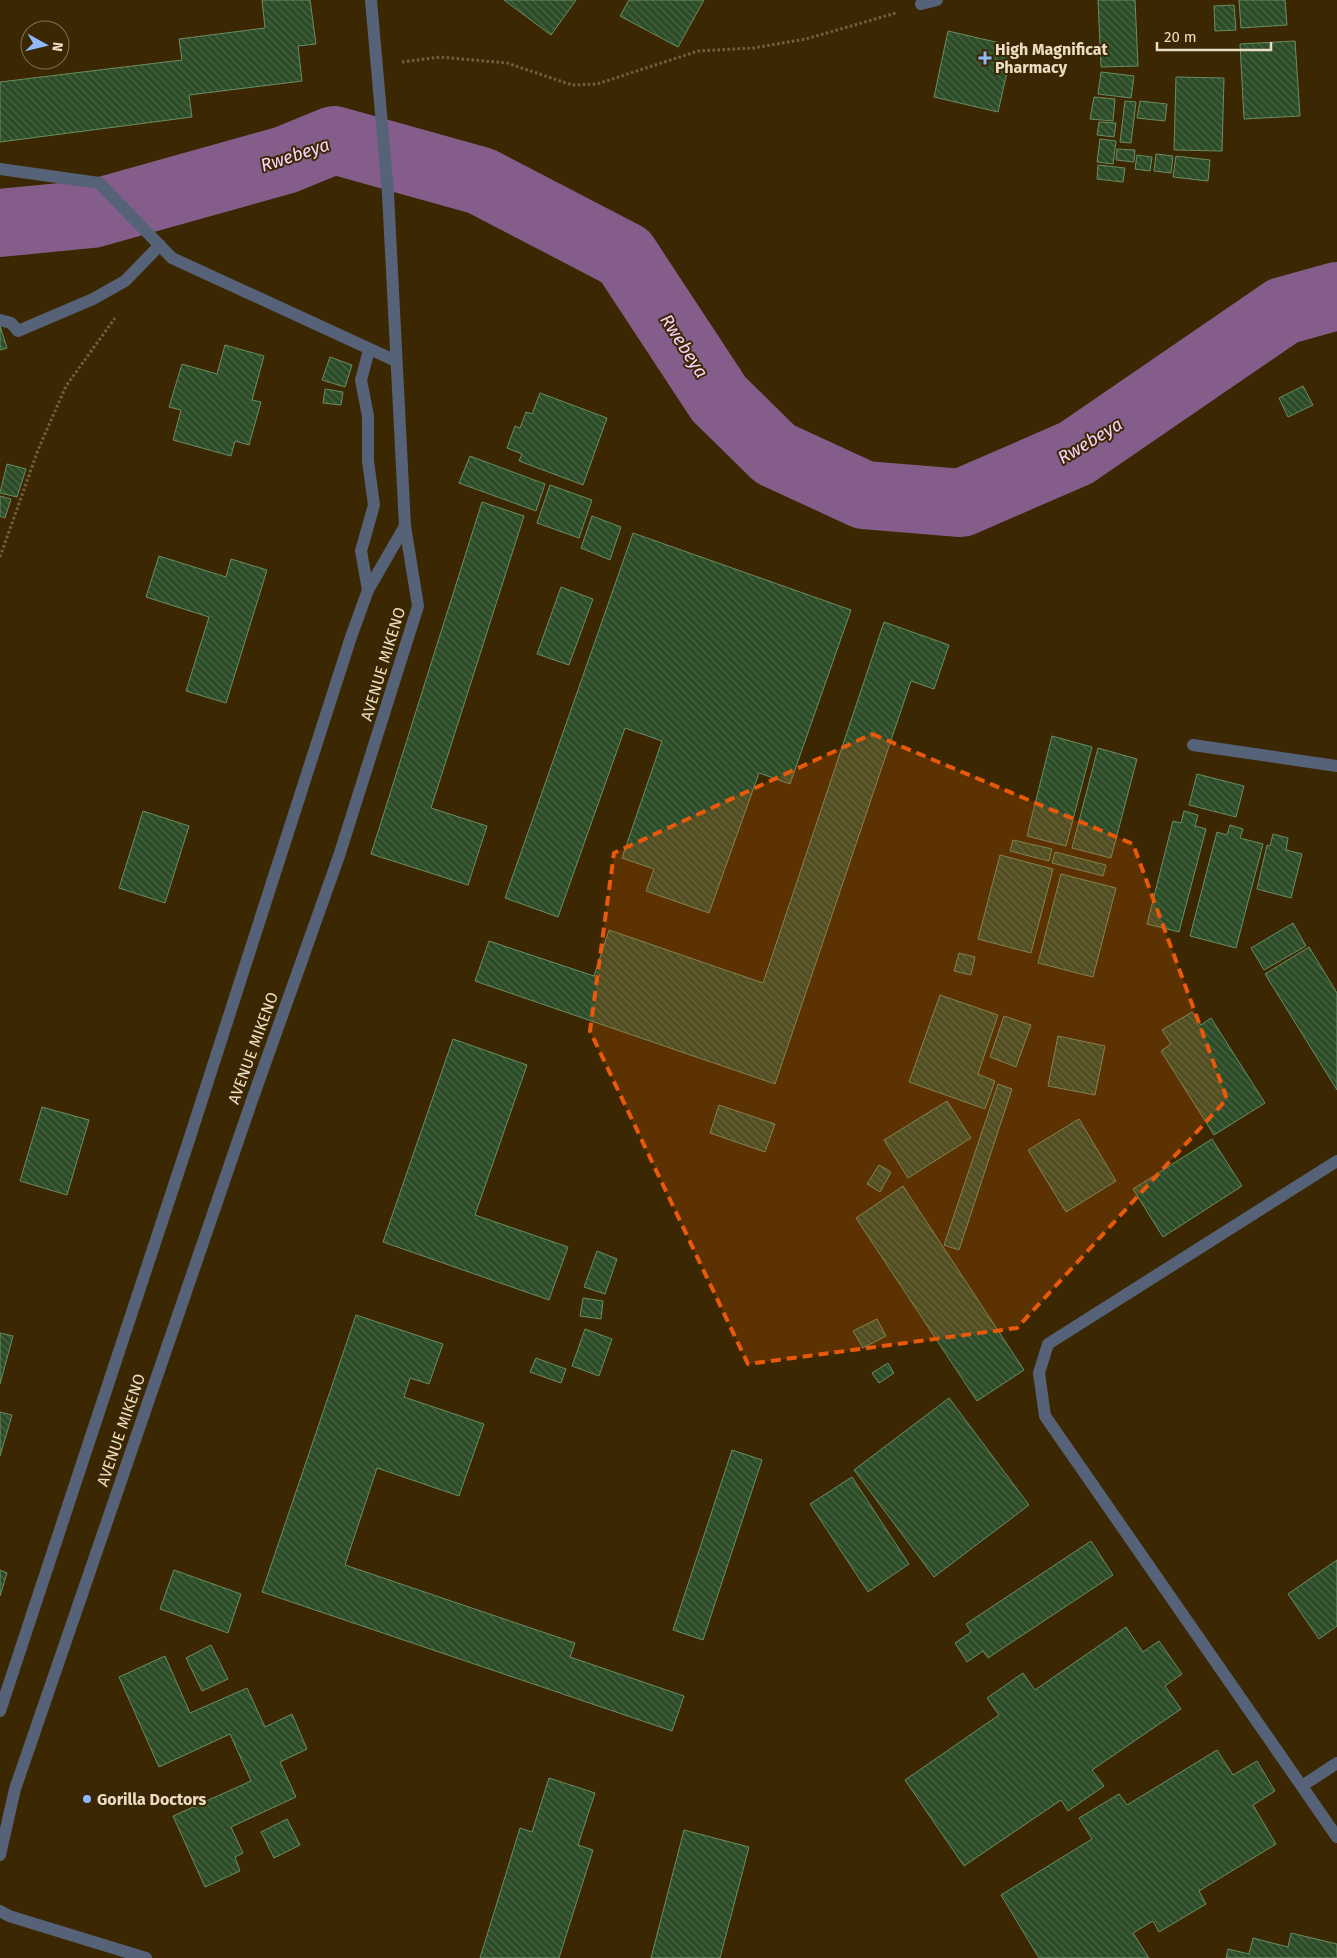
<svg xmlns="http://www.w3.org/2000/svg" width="1337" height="1958" font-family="'Fira Sans',sans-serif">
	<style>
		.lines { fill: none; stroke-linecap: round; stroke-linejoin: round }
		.river { stroke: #845d8b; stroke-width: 68 }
		.building { fill: url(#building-back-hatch); stroke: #6a8d64 }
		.path { stroke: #72603e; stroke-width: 3; stroke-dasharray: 2.5 2.5; stroke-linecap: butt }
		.service { stroke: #566278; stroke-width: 12 }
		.minor { stroke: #566278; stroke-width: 12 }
		.marked { fill: #e8590c; fill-opacity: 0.2; stroke: #e8590c; stroke-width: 4; stroke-dasharray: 10 6; stroke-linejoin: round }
		.poi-dot { fill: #90b8fd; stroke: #3b2802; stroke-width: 2 }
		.labels { text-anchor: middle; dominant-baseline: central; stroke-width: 4; stroke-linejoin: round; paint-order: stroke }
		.poi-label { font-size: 16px; font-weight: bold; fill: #ecdec5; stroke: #3b2802; text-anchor: start }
		.street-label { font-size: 16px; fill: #ecdec5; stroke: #3b2802 }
		.water-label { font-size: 18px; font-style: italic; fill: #f7d4fe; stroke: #3b2802 }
	</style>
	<defs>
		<pattern id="building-back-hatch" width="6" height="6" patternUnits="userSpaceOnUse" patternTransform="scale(1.25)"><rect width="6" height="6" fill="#2c4c27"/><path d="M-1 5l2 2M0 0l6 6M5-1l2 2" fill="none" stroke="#4b6545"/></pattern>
	</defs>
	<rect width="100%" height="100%" fill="#3b2802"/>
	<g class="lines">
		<path class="river" d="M0 223 92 214 285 160 334 140 481 181 625 256 719 399 775 454 864 495 961 503 1076 453 1283 311 1337 296"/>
	</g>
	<path class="building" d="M262 0H310L316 44 298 46 302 81 189 95 192 117 0 142V82L182 60 179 39 265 28Z
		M504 0H576L551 35Z
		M629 0H704L678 47 620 16Z
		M1098 0H1135L1138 66 1101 67Z
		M1239 0H1285L1287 25 1241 28Z
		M1234 5 1236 30 1215 31 1214 6Z
		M948 31 1013 46 998 112 934 97Z
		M1295 41 1300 116 1244 119 1240 44Z
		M1101 72 1134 76 1131 98 1098 94Z
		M1176 77 1224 78 1222 151 1174 150Z
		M1094 97 1115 99 1113 121 1090 119Z
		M1125 101 1136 102 1131 143 1120 142Z
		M1140 101 1167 104 1165 121 1137 118Z
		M1099 122 1116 123 1114 137 1097 135Z
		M1100 139 1116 141 1113 164 1097 162Z
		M1117 149 1135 150 1134 162 1116 160Z
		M1156 154 1173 156 1171 173 1154 171Z
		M1137 155 1152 157 1150 171 1135 169Z
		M1176 156 1210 160 1208 181 1173 177Z
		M1098 165 1125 168 1123 182 1097 179Z
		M0 326 7 348 0 350Z
		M225 345 264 356 252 400 261 402 249 445 235 441 231 456 173 440 181 410 169 407 182 364 217 374Z
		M330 357 352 365 345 387 322 380Z
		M1303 386 1313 405 1288 417 1279 398Z
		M325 389 343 392 341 405 323 403Z
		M540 393 607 418 583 485 519 461 522 454 507 448 515 426 520 428 526 412 532 414Z
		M470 456 545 484 536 511 459 483Z
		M7 464 26 469 17 497 0 493Z
		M550 485 592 500 579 538 537 523Z
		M0 496 11 499 5 518 0 516Z
		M482 502 524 516 431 808 487 826 468 885 371 854Z
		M592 516 621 527 610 560 581 548Z
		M633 533 851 610 790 784 759 773 709 913 646 891 654 869 622 858 662 741 625 728 558 917 505 898Z
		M159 556 226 577 231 559 267 570 226 703 186 691 209 617 146 597Z
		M561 587 593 599 569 665 537 654Z
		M884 622 949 645 934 689 911 681 775 1084 475 981 489 941 594 976 609 930 763 983Z
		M1052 736 1092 747 1066 846 1027 836Z
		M1098 748 1137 759 1111 858 1072 848Z
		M1197 774 1244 786 1236 817 1189 805Z
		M143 811 189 826 165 903 119 888Z
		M1184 811 1198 815 1195 826 1206 829 1179 932 1147 924 1173 821 1181 823Z
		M1230 825 1243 829 1240 838 1263 844 1236 948 1190 936 1217 832 1227 835Z
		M1273 834 1288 838 1286 850 1302 854 1291 898 1257 889 1267 845 1270 846Z
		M1013 840 1052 849 1049 861 1010 851Z
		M1055 852 1106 865 1103 876 1052 863Z
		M1000 855 1053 869 1031 953 978 939Z
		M1061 874 1116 888 1093 977 1038 963Z
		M1293 923 1306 946 1264 970 1251 948Z
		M1309 947 1337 993V1090L1265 974Z
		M959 953 975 957 971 975 954 971Z
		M940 995 998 1015 978 1074 995 1081 985 1109 909 1082Z
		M1192 1012 1201 1025 1211 1018 1265 1103 1214 1135 1161 1051 1171 1044 1162 1030Z
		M1004 1016 1031 1025 1016 1067 990 1057Z
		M1058 1036 1105 1046 1095 1095 1048 1086Z
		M453 1039 527 1065 475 1215 568 1247 549 1300 383 1242Z
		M998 1084 1012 1089 959 1250 944 1245Z
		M947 1101 971 1138 908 1178 884 1140Z
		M719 1105 775 1124 765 1152 710 1133Z
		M42 1107 89 1120 67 1195 20 1181Z
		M1079 1119 1116 1181 1066 1212 1028 1150Z
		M1212 1139 1242 1186 1163 1237 1133 1189Z
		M879 1165 891 1172 880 1192 867 1184Z
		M903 1186 1024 1370 977 1401 856 1218Z
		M597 1251 617 1259 605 1294 584 1287Z
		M583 1298 603 1301 601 1319 580 1316Z
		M356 1315 443 1344 429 1384 410 1378 404 1397 484 1424 459 1496 377 1468 345 1565 575 1643 570 1657 684 1696 672 1731 262 1592Z
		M877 1319 886 1336 863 1348 853 1331Z
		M585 1329 612 1339 599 1376 572 1366Z
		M0 1333 13 1336 0 1384Z
		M536 1358 566 1369 561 1383 530 1372Z
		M888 1363 894 1373 879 1383 872 1373Z
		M949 1398 1029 1505 934 1577 854 1470Z
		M0 1412 12 1415 0 1456Z
		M732 1450 762 1460 703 1640 673 1630Z
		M852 1477 909 1564 868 1592 810 1504Z
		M1091 1541 1113 1575 988 1658 983 1651 967 1662 955 1643 971 1632 966 1624Z
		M1337 1560V1626L1319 1639 1288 1594Z
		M0 1570 7 1573 0 1596Z
		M174 1570 241 1594 228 1633 160 1609Z
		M1126 1627 1143 1652 1159 1641 1182 1674 1165 1686 1181 1709 1092 1770 1104 1786 1068 1811 1061 1800 964 1866 905 1780 999 1715 987 1698 1023 1673 1035 1690Z
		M211 1645 228 1679 202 1691 186 1658Z
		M165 1656 190 1713 247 1688 265 1727 292 1714 307 1749 280 1762 296 1797 231 1827 243 1853 235 1857 240 1871 205 1887 173 1816 251 1781 230 1734 159 1767 119 1677Z
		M1217 1750 1233 1775 1257 1761 1275 1791 1253 1805 1276 1844 1199 1891 1206 1904 1159 1932 1153 1921 1133 1933 1149 1958H1039L1001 1895 1092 1839 1079 1818 1119 1794 1127 1805Z
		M549 1778 595 1793 578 1845 593 1850 559 1958H480L520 1828 532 1832Z
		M287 1819 300 1845 274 1858 261 1832Z
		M684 1830 749 1847 720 1958H651Z
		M1291 1933 1337 1944V1958H1226L1228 1949 1249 1954 1253 1938 1288 1947Z"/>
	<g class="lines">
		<path class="path" d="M402 62 440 57 507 63 572 85 597 84 698 51 753 48 806 39 896 13
			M0 557 38 450 66 386 115 318"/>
		<path class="service" d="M0 320 11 323 18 331 93 299 125 281 160 245
			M368 590 361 551 374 505 368 461V416L361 380 369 350"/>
		<path class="minor" d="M921 4 937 0
			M0 169 99 183 172 258 396 361
			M1193 745 1337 766
			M1337 1161 1048 1344 1039 1373 1045 1416 1337 1837
			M0 1711 189 1140 351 637 368 590 405 526
			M1302 1786 1337 1763
			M0 1855 15 1789 251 1103 339 856 418 606 405 526 388 193 371 0
			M0 1911 9 1916 146 1958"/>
	</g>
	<path class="marked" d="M872 734 1133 844 1227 1099 1017 1328 748 1364 590 1031 614 853Z"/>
	<g class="poi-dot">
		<path d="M982.5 50.5h5v5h5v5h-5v5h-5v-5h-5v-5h5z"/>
		<circle cx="87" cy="1799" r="5"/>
	</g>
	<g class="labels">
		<g class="poi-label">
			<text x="995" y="49">High Magnificat<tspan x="995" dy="18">Pharmacy</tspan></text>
			<text x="97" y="1799">Gorilla Doctors</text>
		</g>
		<g class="street-label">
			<text transform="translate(383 664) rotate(-73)">AVENUE MIKENO</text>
			<text transform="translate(253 1048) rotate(-70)">AVENUE MIKENO</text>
			<text transform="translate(121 1430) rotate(-71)">AVENUE MIKENO</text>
		</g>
		<g class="water-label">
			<text transform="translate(295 155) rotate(-18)">Rwebeya</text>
			<text transform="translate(684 346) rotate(57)">Rwebeya</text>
			<text transform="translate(1090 441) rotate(-31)">Rwebeya</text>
		</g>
	</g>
	<g transform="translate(45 45) rotate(98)"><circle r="24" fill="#3b2802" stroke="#827150"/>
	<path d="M0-4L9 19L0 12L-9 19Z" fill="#90b8fd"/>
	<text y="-8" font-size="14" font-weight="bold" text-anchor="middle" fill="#ecdec5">N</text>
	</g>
	<path d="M1157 42v8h114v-8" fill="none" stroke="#ecdec5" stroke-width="2.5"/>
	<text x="1164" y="42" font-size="15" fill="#ecdec5" stroke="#3b2802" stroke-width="4" paint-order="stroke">20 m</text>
</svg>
